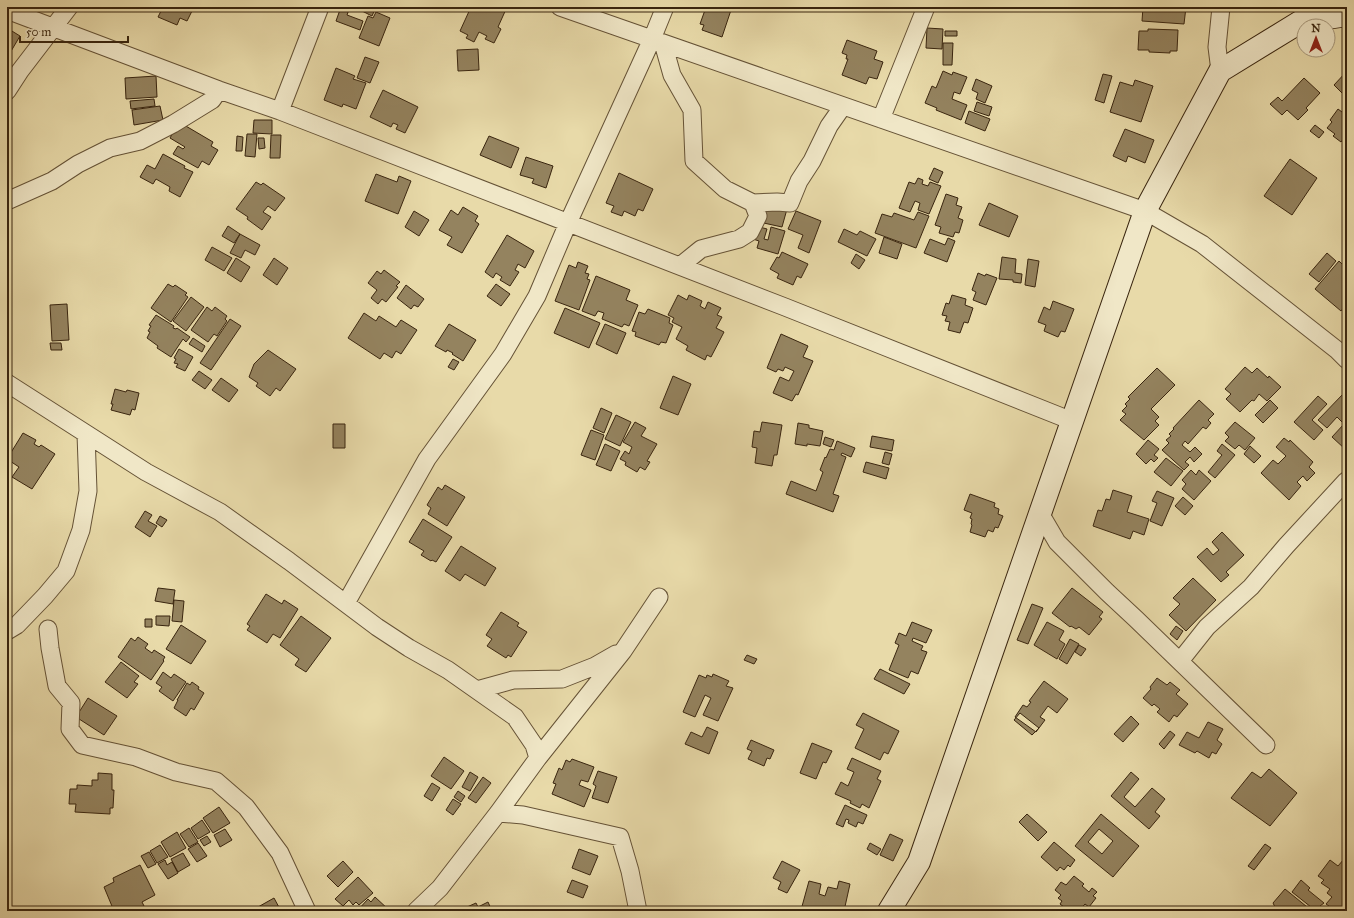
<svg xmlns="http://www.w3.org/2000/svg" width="1354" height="918" font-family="'IM FELL Great Primer',serif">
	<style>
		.building { fill: #94835f; stroke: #39250f; fill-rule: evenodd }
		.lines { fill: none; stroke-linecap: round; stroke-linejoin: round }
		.street-casing { stroke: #655236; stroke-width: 19 }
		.secondary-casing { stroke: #39250f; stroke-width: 24 }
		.street { stroke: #f0e7c7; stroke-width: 17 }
		.secondary { stroke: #f0e7c7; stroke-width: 22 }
	</style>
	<rect width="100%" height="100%" fill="#e8daa9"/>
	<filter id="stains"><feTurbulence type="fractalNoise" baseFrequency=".005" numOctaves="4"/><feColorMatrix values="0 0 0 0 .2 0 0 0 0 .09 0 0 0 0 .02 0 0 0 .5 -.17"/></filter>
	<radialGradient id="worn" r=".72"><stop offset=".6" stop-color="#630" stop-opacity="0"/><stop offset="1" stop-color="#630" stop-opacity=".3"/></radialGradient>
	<path class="building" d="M159 7H194L187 21 180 18 177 25 158 17 162 9Z
		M341 7H350L347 15 363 21 360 30 336 21Z
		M354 7H376L372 16Z
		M471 7 476 9 477 7H486L495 11 497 7H507L498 27 501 29 494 43 485 39 487 36 479 32 474 42 466 38 468 35 460 31Z
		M710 7H732L722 37 702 30 704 25 700 24 705 10 709 11Z
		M1143 7H1186L1184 24 1142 21Z
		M376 12 390 18 379 46 359 38 368 16 373 18Z
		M7 28 20 36 7 58Z
		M927 28 943 29 942 49 926 48Z
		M1148 29 1178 30 1177 51H1170V53L1149 52V50H1138L1139 31H1148Z
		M945 31H957V36H945Z
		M847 40 877 51 874 59 883 62 877 79 869 77 866 84 842 75 848 59H846L847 55 842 53Z
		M943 43H953L952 65H943Z
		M478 49 479 70 458 71 457 50Z
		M365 57 379 62 370 83 357 78Z
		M336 68 355 76 353 79 366 83 356 109 343 104 342 107 324 100Z
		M943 71 952 75 953 72 967 77 960 94 954 92 952 99 967 105 961 120 936 110 937 108 925 103 932 86 936 88Z
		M1347 71V100L1342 95 1343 94 1334 85Z
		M1103 74 1112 76 1104 103 1095 100Z
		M156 76 157 97 126 99 125 78Z
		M1304 78 1320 93 1306 108 1308 110 1298 120 1287 110 1282 115 1270 104 1278 97 1282 101Z
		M976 79 992 86 985 103 976 99 978 93 972 90Z
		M1135 80 1153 86 1141 122 1110 112 1120 82 1133 86Z
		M383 90 418 107 405 133 396 129 398 125 393 123 391 127 370 117Z
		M154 99 155 106 131 109 130 101Z
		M977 102 992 107 989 116 974 111Z
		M160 106 163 120 134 125 132 110Z
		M1338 109 1346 115 1347 113V134L1341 142 1333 136 1335 134 1327 128 1332 122 1330 120Z
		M969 111 990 119 985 131 965 123Z
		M254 120H272V134L253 133Z
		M179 122 213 142 211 146 218 150 209 165 202 161 198 168 173 154 178 146 183 149 185 147 170 138Z
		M1315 125 1324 132 1319 138 1310 131Z
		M1125 129 1154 140 1145 163 1128 156 1126 162 1113 156Z
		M247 134H257L255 157 245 156Z
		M271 135H281L280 158H270Z
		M237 136 243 137 242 151H236Z
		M489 136 519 148 511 168 480 155Z
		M258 138H264L265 148 259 149Z
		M163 154 185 166 184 168 193 172 180 197 169 191 170 187 156 179 153 184 140 177 147 165 155 169Z
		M526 157 553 166 546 188 532 183 534 179 520 175Z
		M1290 159 1317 178 1292 215 1264 196Z
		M934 168 943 172 938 183 929 179Z
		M619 173 653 189 643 211 638 209 635 216 624 211 622 216 611 212 614 206 606 203Z
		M376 174 397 182 399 176 411 181 398 214 365 201Z
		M918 178 923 180 922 184 928 186 930 182 941 186 929 214 918 210 920 203 915 201 910 212 899 208 909 182 915 184Z
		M256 182 261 185 263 183 285 198 275 211 268 206 263 212 271 217 262 230 247 219 248 217 236 209Z
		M946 194 958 198 956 205 962 207 958 218 963 220 959 233 955 232 953 237 939 233 941 227 935 225Z
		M989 203 1018 216 1009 237 979 225Z
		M763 204 787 209 782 227 759 222Z
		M463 207 478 216 475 221 479 224 462 253 447 245 452 237 439 230 451 210 458 215Z
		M414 211 429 220 419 236 405 227Z
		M796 211 821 221 809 253 798 248 803 235 788 229Z
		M918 212 929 216 916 248 875 233 882 214 892 217 894 213 914 220Z
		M228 226 240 234 234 243 222 236Z
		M756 226 767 229 764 239 768 240 771 227 785 231 778 254 757 248 759 241 753 239Z
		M844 229 857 235 860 231 876 239 867 256 838 242Z
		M240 234 260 245 255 255 245 250 241 258 230 253Z
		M507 235 534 251 525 268 518 264 515 270 519 272 510 286 500 280 502 277 496 273 493 278 485 272Z
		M884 237 902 244 897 259 879 253Z
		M948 238 955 241 947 262 924 253 930 239 945 245Z
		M212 247 232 258 224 271 205 260Z
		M782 252 808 264 801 278 797 276 793 285 777 278 779 274 770 269 777 257 779 258Z
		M1327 253 1336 261 1319 282 1309 274Z
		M856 254 865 260 859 269 851 263Z
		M1002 257 1016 259 1015 273 1022 274 1021 283 1013 282V280L999 279Z
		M236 258 250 267 241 282 227 273Z
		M274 258 288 268 277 285 263 275Z
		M1028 259 1039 261 1035 287 1025 285Z
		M1339 261 1345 267 1347 265V303L1341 311 1315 289Z
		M578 262 588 266 585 273 589 274 587 279 590 280 579 310 555 301 569 265 576 268Z
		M384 270 400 282 396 286 398 287 386 302 382 299 378 304 371 298 377 290 368 283 377 271 381 274Z
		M978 273 985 276 986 274 997 278 986 305 973 300 976 292 972 290Z
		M596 276 630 290 626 300 638 305 629 326 624 324 622 327 602 319 604 313 598 311 595 316 582 311Z
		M168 284 173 287 175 285 187 293 185 295 188 297 171 322 151 308Z
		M496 284 510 294 501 306 487 296Z
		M406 285 424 299 418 307 414 305 411 309 397 298Z
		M678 295 687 300 689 295 702 301 700 306 705 309 708 302 721 308 717 315 722 317 716 328 724 332 711 357 707 355 705 360 686 350 688 346 676 339 682 327 672 322 674 318 668 315Z
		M952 295 966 299 965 305 973 308 968 323 964 322 960 333 948 330 950 322 945 321 947 316 942 315 946 303 949 304Z
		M191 297 204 307 186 331 173 321Z
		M1053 301 1074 309 1065 332 1061 331 1058 337 1044 331 1046 325 1038 322 1044 307 1050 310Z
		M67 304 69 340 52 341 50 305Z
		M207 307 212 311 215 307 227 316 225 319 227 321 217 336 214 334 208 342 191 330Z
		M565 308 600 323 589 348 554 333Z
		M648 309 670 318 669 323 673 325 666 343 661 342 659 345 635 336 636 332 632 331 639 312 645 314Z
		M364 313 376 321 379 316 396 327 401 320 417 330 401 354 396 351 392 358 384 353 380 359 348 338Z
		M156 315 174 326 173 328 176 329 177 328 190 337 186 342 183 339 171 357 157 348 158 346 147 338 150 332 148 331 151 326 149 325Z
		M230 319 241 326 211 370 200 363Z
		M449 324 476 340 463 361 452 354 453 353 447 350 446 352 435 346Z
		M605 324 626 333 617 354 596 344Z
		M781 334 808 346 803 357 813 361 798 395 796 394 792 401 773 393 780 377 789 381 794 371 785 367 783 371 778 369 776 372 767 368Z
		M193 338 205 346 202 352 189 344Z
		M50 343H61L62 350H51Z
		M179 349 193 357 185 371 176 367 178 364 174 363 176 359 174 358Z
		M268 350 296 369 280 391 276 388 270 396 256 386 258 383 249 377 254 364Z
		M453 359 459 362 454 370 448 367Z
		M1245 367 1252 373 1257 368 1268 378 1269 376 1281 387 1267 401 1259 394 1254 401 1252 400 1240 412 1226 399 1231 394 1225 389Z
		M1157 368 1175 385 1151 409 1159 417 1155 421 1159 425 1144 440 1120 420 1126 414 1122 411 1127 406 1125 404 1130 399 1128 397Z
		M199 371 212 380 205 389 192 380Z
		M673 376 691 384 678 415 660 408Z
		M221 378 238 390 229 402 212 390Z
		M115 389 126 392 127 390 139 393 135 410 132 409 130 415 111 410 113 404H111Z
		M1343 394 1347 398V447L1345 449 1332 437 1344 424 1337 417 1327 428 1318 420Z
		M1318 396 1327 404 1312 420 1323 430 1314 440 1294 422Z
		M1199 400 1214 414 1208 420 1211 423 1206 429 1203 427 1188 444 1185 441 1182 445 1190 452 1195 447 1202 454 1194 462 1190 457 1185 462 1189 465 1184 470 1162 450 1169 443 1166 440 1171 436 1169 434 1174 429 1173 428Z
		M1270 400 1278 408 1263 423 1255 415Z
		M601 408 612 413 604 433 593 428Z
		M616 415 631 422 620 446 605 439Z
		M635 422 646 428 641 436 657 444 647 461 650 462 645 470 640 467 637 472 625 465 626 462 620 459 625 451 629 454 632 447 623 442Z
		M762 422 782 425 777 455H774L772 466 755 463 757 448 752 447 754 431 760 432Z
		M1235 422 1255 438 1245 450 1239 445 1235 449 1225 441 1229 437 1225 433Z
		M798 423 809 425V428L823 431 820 446 807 444V446L795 444Z
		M333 424H345V448H333Z
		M591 430 604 435 595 460 581 455Z
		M23 433 36 440 34 444 39 447 41 445 55 454 32 489 12 477 19 467 7 459Z
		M872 436 894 440 892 451 870 447Z
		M825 437 834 440 831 447 823 444Z
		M1284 438 1289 442 1290 440 1313 462 1309 467 1315 473 1307 481 1303 476 1297 482 1301 486 1289 500 1261 473 1273 460 1278 464 1286 456 1276 447Z
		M1148 440 1159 449 1154 455 1158 458 1154 462 1151 459 1146 464 1136 454Z
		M837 441 855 448 851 457 842 453 841 455 846 457 833 494 839 496 833 512 786 494 791 481 816 491 823 472 820 470 825 457 826 458 830 449 834 450Z
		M605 444 620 451 611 471 596 465Z
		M1222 444 1235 455 1215 478 1208 472 1222 455 1217 451Z
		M1250 446 1261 456 1254 463 1244 454Z
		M885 452 892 454 889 465 882 463Z
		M1166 458 1183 471 1171 486 1154 472Z
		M866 462 889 468 886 479 863 472Z
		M1191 470 1196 475 1199 470 1211 481 1194 500 1182 489 1186 484 1182 480Z
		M445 485 465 497 447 526 428 514 431 508 427 505 438 487 442 490Z
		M1113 490 1132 496 1127 512 1149 519 1144 535 1133 531 1130 539 1093 526 1098 510 1102 511 1106 499 1110 500Z
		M1157 491 1174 498 1162 526 1150 521 1157 503 1152 501Z
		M970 494 995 503 994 507 999 509 998 514 1003 516 998 528 995 527 993 532 988 530 985 537 970 532 972 525 971 524 972 519 970 518 972 513 964 510Z
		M1183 497 1193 506 1185 515 1175 506Z
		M145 511 152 515 148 521 157 526 150 537 135 527Z
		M160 516 167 520 162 527 156 523Z
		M423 519 452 537 436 562 432 560 431 561 421 555 424 551 409 542Z
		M1222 532 1244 555 1226 572 1229 575 1221 582 1197 557 1207 548 1213 555 1219 550 1212 542Z
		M461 546 496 568 485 586 465 574 460 581 445 571Z
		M1193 578 1216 600 1186 631 1169 615 1180 604 1173 598Z
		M158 588 175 590 173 604 155 601Z
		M1072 588 1103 612 1099 617 1102 619 1089 635 1079 627 1076 629 1071 626 1070 627 1052 613Z
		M266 594 282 604 284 600 298 609 280 638 273 634 267 643 247 630 250 626 247 624Z
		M174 600 184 601 182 622 172 621Z
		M1032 604 1043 608 1028 644 1017 640Z
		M501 612 519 623 517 626 527 632 511 657 508 655 506 658 487 646 492 639 486 635Z
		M156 616H170L169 626 156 625Z
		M301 616 331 638 306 672 295 665 299 659 280 645Z
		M145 619H152V627H145Z
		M912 622 932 630 926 643 913 638 912 641 923 646 921 650 927 652 918 674 911 671 908 678 889 670 899 645 895 643 899 633 906 636Z
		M1047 622 1064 631 1059 640 1065 644 1057 659 1034 645Z
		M181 625 206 641 191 664 166 649Z
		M1176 626 1183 631 1177 640 1170 634Z
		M138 637 148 644 145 648 152 653 154 650 165 657 163 660 164 661 151 680 118 657 131 638 135 641Z
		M1070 639 1079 644 1067 664 1059 659Z
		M1079 645 1086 649 1081 656 1075 652Z
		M747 655 757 659 754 664 744 660Z
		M121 662 139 676 134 682 138 684 127 698 105 682Z
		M880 669 910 684 904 694 874 679Z
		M163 672 171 678 174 674 186 682 173 701 159 691 162 687 156 683Z
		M713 674 729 681 726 686 733 688 718 721 703 715 711 698 705 695 695 717 683 712 699 675 706 678 707 675 712 677Z
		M1157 678 1167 685 1170 682 1180 690 1176 694 1188 704 1177 717 1174 715 1169 722 1157 712 1160 709 1154 704 1152 706 1143 698 1151 689 1150 687Z
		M1044 681 1068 699 1057 713 1048 706 1040 717 1045 720 1036 732 1015 717 1023 705 1027 707 1031 702 1029 701Z
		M192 682 199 687 198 689 204 693 194 710 191 708 186 716 174 708 178 700H177L187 683 190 685Z
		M88 698 117 716 104 735 76 717Z
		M863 713 899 731 888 754 884 752 880 760 855 748 864 729 856 725Z
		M1020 713 1039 728 1032 735 1014 720Z
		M1131 716 1139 724 1123 742 1114 734Z
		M1208 722 1223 729 1217 740 1222 744 1216 754 1212 752 1209 758 1197 751 1195 753 1179 745 1187 732 1199 738Z
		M707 727 718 732 709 754 685 744 691 732 702 737Z
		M1170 731 1175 735 1164 749 1159 744Z
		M751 740 774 750 770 759 767 758 764 766 748 759 752 751 747 749Z
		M812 743 832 751 826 763 823 762 816 779 800 773Z
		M444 757 464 771 451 789 431 776Z
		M852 758 881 771 877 779 881 781 869 808 862 804 860 808 850 803 851 801 835 794 841 782 848 786 854 772 847 769Z
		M572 759 594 767 588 782 581 780 579 785 591 790 584 807 552 794 556 784 553 783 559 768 562 770 566 760 570 762Z
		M1269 769 1297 793 1270 826 1231 798 1252 772 1261 778Z
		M598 771 617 777 608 803 592 798 596 786 593 784Z
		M470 772 478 777 470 791 462 787Z
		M1131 772 1139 779 1124 797 1135 807 1152 788 1165 799 1155 812 1160 816 1149 829 1111 796Z
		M98 773 112 774V790H114L113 808H110V814L75 812 76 804H69L70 789H77V785L92 786V780H98Z
		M483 777 491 783 476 803 468 798Z
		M432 783 440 788 432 801 424 796Z
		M458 791 465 796 461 802 454 797Z
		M453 799 461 804 453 815 446 810Z
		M845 805 867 815 863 824 858 822 856 827 848 823 849 820 846 819 843 827 836 824Z
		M219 807 230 823 213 833 203 818Z
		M1027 814 1047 832 1038 841 1019 822Z
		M1101 814 1139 846 1113 877 1075 846ZM1099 829 1113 841 1102 854 1088 842Z
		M202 820 210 832 198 839 191 828Z
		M189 828 198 842 189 847 180 834Z
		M225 829 232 840 220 847 214 835Z
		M177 832 186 848 170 857 161 842Z
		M890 834 903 840 893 861 880 855Z
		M207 836 211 842 204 846 200 840Z
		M1054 842 1075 860 1070 867 1068 865 1064 870 1060 867 1057 871 1041 857Z
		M198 843 207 856 197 862 188 849Z
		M870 843 881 849 877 855 867 849Z
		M1265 844 1271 848 1254 870 1248 866Z
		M160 845 168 857 157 863 150 851Z
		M579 849 598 856 590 875 572 868Z
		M149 852 156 864 148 868 141 856Z
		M183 853 190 865 178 872 171 859Z
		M1344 859 1347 862V901L1338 911H1336L1326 904 1332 897 1327 893 1330 889 1321 883 1324 880 1318 876 1330 860 1338 866Z
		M165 860 167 865 172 862 178 873 168 879 158 864Z
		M343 861 353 872 338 887 327 876Z
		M782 861 800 870 787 893 778 889 781 882 773 878Z
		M140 865 155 895 142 902 144 906 134 911H114L104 887 114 882 113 878Z
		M1074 876 1084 884 1082 886 1089 892 1092 888 1097 892 1093 896 1096 898 1089 907 1085 904 1079 911H1077L1073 908 1069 911 1060 904 1062 901 1058 898 1061 895 1055 890 1061 882 1066 885Z
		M358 877 373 893 359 905 356 902 353 905 349 900 343 906 335 899Z
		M572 880 588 886 583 898 567 892Z
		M1301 880 1310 888 1308 890 1324 903 1320 906 1326 911H1316L1292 892Z
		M809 881 821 884 819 894 825 896 828 887 837 889 839 881 850 884 844 911H826V909L816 907 815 911 801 910Z
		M1285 889 1312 911H1277L1273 903Z
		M375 897 389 910 388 911H357L368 899 371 902Z
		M274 898 281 911H251Z
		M488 902 492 911H458L476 903 478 907Z"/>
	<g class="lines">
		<g class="street-casing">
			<path id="street" d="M560 7 1145 211 1202 244 1337 350 1347 360
				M7 10 219 90 280 111 785 307 1072 421
				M663 43 672 75 692 110 694 161 725 189 753 203 758 216 750 232 739 239 701 249 680 266
				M1220 71 1217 47 1221 7
				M7 91 20 71 69 7
				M280 111 320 7
				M881 119 926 7
				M7 201 52 181 78 164 110 148 140 141 173 124 212 100 219 90
				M753 203 777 202 790 203 799 181 812 161 829 126 843 106
				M7 383 146 472 220 512 289 561 377 627 409 648 448 670 515 717 534 745 538 758
				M1040 513 1057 542 1107 592 1136 619 1266 745
				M346 603 427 459 503 354 537 296 568 223 652 39 665 7
				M48 629 50 648 57 686 71 703 70 729 82 745 136 757 176 772 216 781 246 807 280 853 307 911
				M7 631 17 625 45 596 66 571 81 530 88 491 86 434
				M1180 661 1207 627 1251 587 1286 546 1346 481
				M477 690 513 680 562 679 595 666 616 654
				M498 813 523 815 620 837 630 871 638 911
				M416 911 440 888 498 813 538 758 623 651 659 597"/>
		</g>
		<g class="secondary-casing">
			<path id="secondary" d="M889 911 919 862 1145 211 1220 71 1300 22 1347 15"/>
		</g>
		<use href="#street" class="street"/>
		<use href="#secondary" class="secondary"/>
	</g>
	<rect width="1354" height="918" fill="none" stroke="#e8daa9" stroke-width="24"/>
	<rect x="8" y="8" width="1338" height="902" fill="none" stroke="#39250f" stroke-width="2"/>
	<rect x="12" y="12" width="1330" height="894" fill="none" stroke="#39250f"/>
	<g transform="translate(1316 38)"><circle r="19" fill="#f0e7c7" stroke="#a7997d"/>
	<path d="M0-3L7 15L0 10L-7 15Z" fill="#8f2418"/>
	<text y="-6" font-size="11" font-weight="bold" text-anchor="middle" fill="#39250f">N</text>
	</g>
	<path d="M20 36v6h108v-6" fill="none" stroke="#39250f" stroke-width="2"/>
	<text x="26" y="36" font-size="12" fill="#39250f" stroke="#f0e7c7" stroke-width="3" paint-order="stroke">50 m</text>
	<rect width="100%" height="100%" filter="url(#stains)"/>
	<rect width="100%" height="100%" fill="url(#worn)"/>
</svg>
